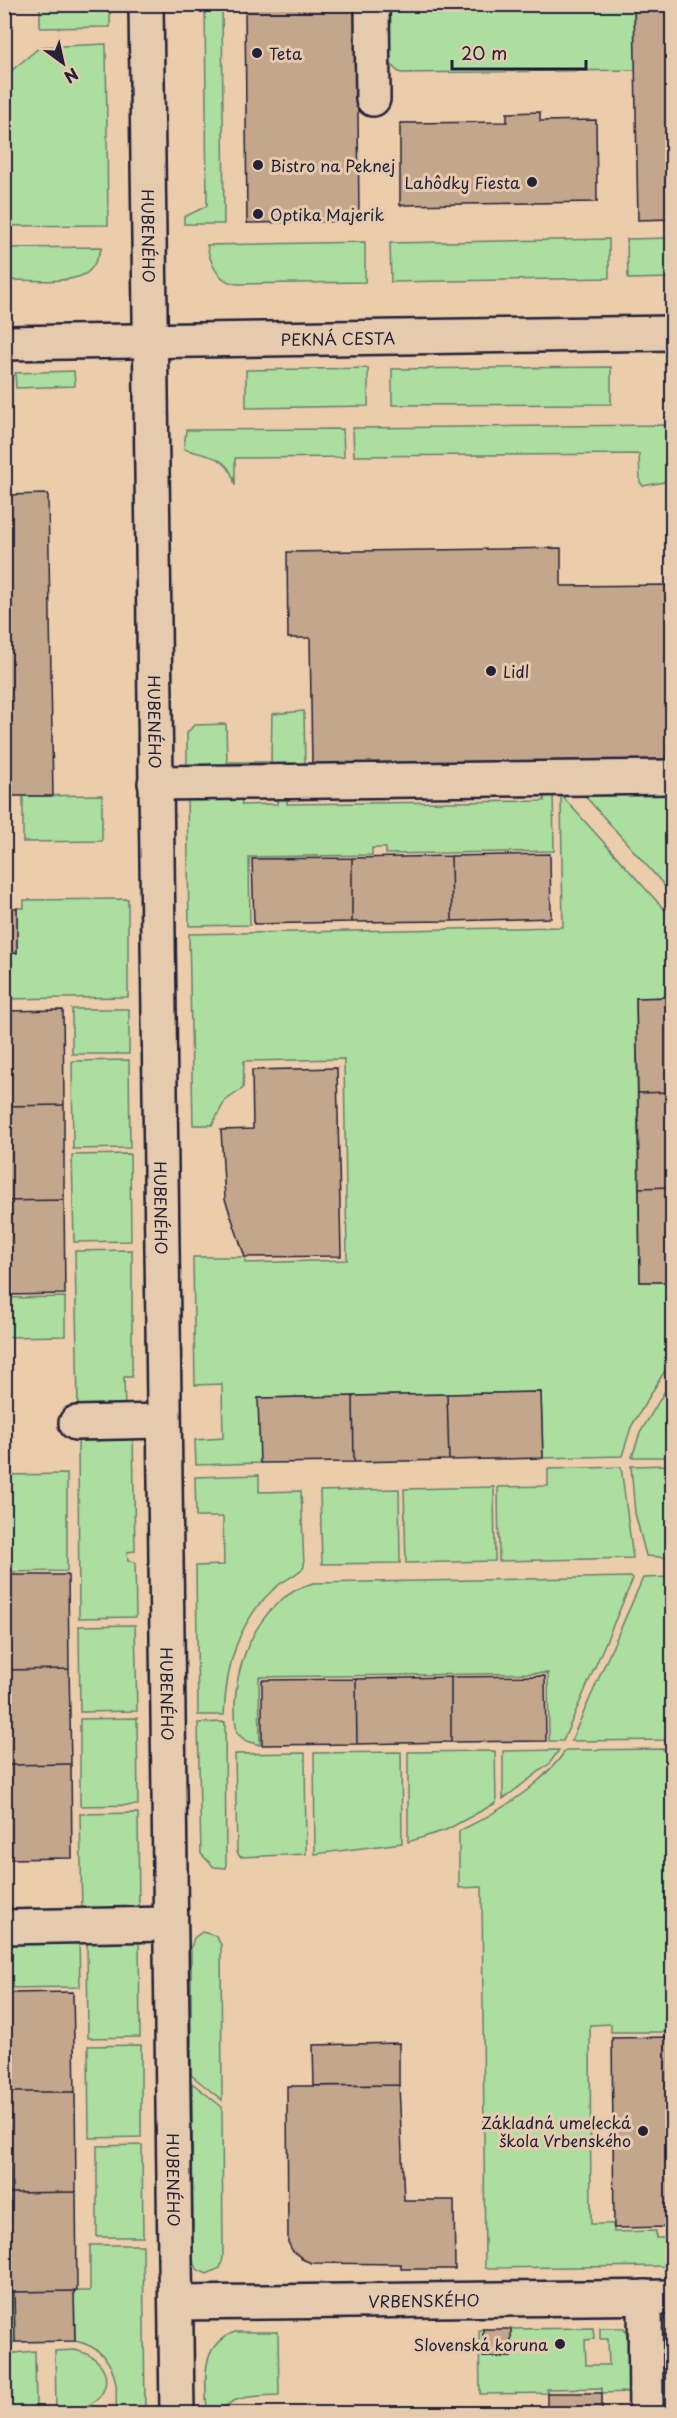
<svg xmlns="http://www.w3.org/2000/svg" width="677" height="2418" font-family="'Playpen Sans',sans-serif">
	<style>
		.green { fill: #acde9f; stroke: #67806d; stroke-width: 1.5 }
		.building { fill: #c3a68c; stroke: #22223b; stroke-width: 1.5 }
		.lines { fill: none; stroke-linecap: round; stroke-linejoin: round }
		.minor-casing { stroke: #22223b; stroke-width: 38 }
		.minor { stroke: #e6caad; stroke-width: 33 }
		.poi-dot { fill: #22223b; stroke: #e6caad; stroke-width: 2 }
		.labels { text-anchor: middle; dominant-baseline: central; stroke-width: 6; stroke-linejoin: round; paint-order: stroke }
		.poi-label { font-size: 16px; fill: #22223b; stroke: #e6caad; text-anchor: start }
		.street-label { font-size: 16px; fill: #22223b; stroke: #e6caad }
	</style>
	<rect width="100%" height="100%" fill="#ebccab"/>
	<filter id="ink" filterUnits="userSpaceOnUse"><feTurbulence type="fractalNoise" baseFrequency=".0167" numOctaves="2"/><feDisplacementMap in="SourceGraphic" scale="12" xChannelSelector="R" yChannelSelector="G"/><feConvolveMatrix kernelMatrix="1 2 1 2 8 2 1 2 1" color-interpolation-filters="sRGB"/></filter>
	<g filter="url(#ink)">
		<path class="green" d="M40 5H110V27L40 28Z
			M205 5H222L224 224H184V217L207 206Z
			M386 5H634L636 70 401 73C378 62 386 27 386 5Z
			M106 44 108 225 5 226V76L40 47Z
			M672 238V278L628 279 627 239Z
			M609 239V278L391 282 390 243Z
			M365 242V282L239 284C218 283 210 263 207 245Z
			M102 247C98 256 94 269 85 274 68 284 24 280 5 280V248Z
			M611 367V404L392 405V369Z
			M368 368V406L246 408V370Z
			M74 371 75 386 16 388 15 373Z
			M668 425V472L664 482 643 486 640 482 639 454 354 456 353 428Z
			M343 429 344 457 235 458V486C230 455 209 457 184 449L186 430Z
			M304 711 305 771 187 772V733L194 725 226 724 227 762H271L272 714Z
			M672 786V894L577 787Z
			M545 788H553L554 851 386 854V848H372V855L249 857 250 925 189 926 187 793 240 792 242 805 277 804 278 792 287 791V804L544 801Z
			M102 795V841L23 842V796Z
			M561 795 672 918V997L636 998 640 1282H672V1359L631 1427 622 1456 543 1458 541 1392 259 1398 260 1463 196 1465 195 1440 223 1438 222 1384 195 1385 193 1257H245V1263L347 1260 344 1059 244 1061 243 1088 225 1101 212 1125H193L189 934 563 927Z
			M128 899V997L5 999 4 954 17 953V908H24V900Z
			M72 1009H129V1054H72Z
			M129 1060 130 1148 73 1149 72 1061Z
			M130 1154 131 1241 74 1242 72 1155Z
			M132 1250V1377H124L125 1410 78 1408 75 1251Z
			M65 1297V1336L5 1337V1298Z
			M672 1379V1457H632L640 1433Z
			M78 1436 133 1437 135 1551 127 1552 128 1561 135 1562 136 1617 79 1618Z
			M672 1465V1558L646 1556 635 1513 631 1466Z
			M621 1467 633 1558 499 1561 498 1487 548 1486V1469Z
			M67 1474V1571L5 1572V1475Z
			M259 1475V1492L301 1491 304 1567C296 1576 283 1580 274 1589 237 1622 226 1667 224 1715H198L196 1566 224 1565 223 1517H196L195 1477Z
			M494 1487 495 1561 406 1563 404 1489Z
			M399 1489 400 1563 322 1564 320 1491Z
			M631 1577 633 1579 563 1741H549L548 1673 259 1677 260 1745 246 1741 237 1733C227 1677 254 1600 313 1583Z
			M672 1577V1740L571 1741 643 1578Z
			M135 1625 137 1711 80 1712 79 1626Z
			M137 1718 138 1805 80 1806V1719Z
			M225 1722 226 1868 214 1867 201 1854 198 1723Z
			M672 1749V2032H611V2024L590 2025 591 2224H613L614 2232 656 2231V2238H672V2266L485 2268 482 1887 459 1888V1831C499 1812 541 1786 566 1750Z
			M559 1750 549 1764 503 1799V1751Z
			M495 1751 496 1803 446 1830 408 1842V1752Z
			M401 1752 402 1843 315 1854 314 1753Z
			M305 1753 306 1854 240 1857 237 1852 235 1754Z
			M138 1813 139 1912 82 1913 80 1814Z
			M202 1932 216 1936 221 1945 222 2100 191 2075V1947L194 1938Z
			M139 1936 140 2037 88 2038 87 1938Z
			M79 1937 80 1987 5 1988 4 1939Z
			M141 2045V2137L89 2138 88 2046Z
			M192 2083 222 2107 223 2258 220 2268 207 2274 198 2270 193 2261Z
			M142 2145 143 2237H97V2146Z
			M4 2169 7 2292H14L15 2342 5 2345Z
			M90 2245H143L145 2410 117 2409C115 2401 117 2392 116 2384 112 2360 99 2346 75 2341L74 2291H90Z
			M593 2328 594 2339 585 2340 586 2365H609L608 2339H600V2328H624L628 2337 629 2392 602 2393V2388L547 2389V2393L480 2394 479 2330 483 2329V2357H511V2329Z
			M672 2328V2413H663V2338Z
			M235 2332H278L279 2395C264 2396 250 2395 236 2400 224 2405 219 2414 207 2413 206 2382 198 2345 235 2332Z
			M74 2350C121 2359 115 2411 61 2412L56 2408 55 2351Z
			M35 2351 36 2409 31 2413 6 2411 5 2354Z"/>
		<path class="building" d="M245 4H357L359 221 247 223Z
			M634 4H672V219L638 220Z
			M540 112V121L596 120 597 202 400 205V123L507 122V113Z
			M48 494 53 796H4V495Z
			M561 548V586L671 585 672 760 312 764 310 638H288L287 552Z
			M550 854 551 918 452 921 451 856Z
			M451 856 452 921 352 922V858Z
			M352 858V922L254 924 252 859Z
			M4 908H17V953L4 954Z
			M672 997V1092L638 1093 636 998Z
			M63 1010 64 1105 4 1106V1011Z
			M337 1068 341 1256 245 1257 225 1199 221 1130 253 1129 252 1070Z
			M672 1092V1187L639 1188 638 1093Z
			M64 1105V1200L4 1201V1106Z
			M672 1187V1282H640L639 1188Z
			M64 1200 65 1294 4 1295V1201Z
			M541 1392 543 1458 449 1460 447 1394Z
			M447 1394 449 1460 354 1462 353 1396Z
			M353 1396 354 1462 260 1463 258 1398Z
			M4 1575H68L69 1669 4 1670Z
			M69 1669 71 1764 5 1765 4 1670Z
			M545 1676 546 1741 451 1742V1677Z
			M451 1677V1742L357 1744 356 1679Z
			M356 1679 357 1744 262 1745V1680Z
			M71 1764 72 1858 7 1859 5 1765Z
			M73 1992 75 2092H9L8 1993Z
			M672 2037V2227L614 2228 612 2038Z
			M399 2043V2085L314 2086 313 2045Z
			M399 2085 404 2200H454L455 2269H401V2264L312 2263 304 2260 292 2250 288 2242 287 2086Z
			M9 2092H75L76 2192 10 2193Z
			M76 2192 77 2291 11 2292 10 2193Z
			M74 2291 75 2341 15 2342 14 2292Z
			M483 2329H511V2357H483Z
			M547 2393H602V2414H547Z"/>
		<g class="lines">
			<g class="minor-casing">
				<g id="minor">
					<path id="s1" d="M146 4 177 2414"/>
					<path d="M372 4 373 99"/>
					<path id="s2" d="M4 343 672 333"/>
					<path d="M155 783 672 777"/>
					<path d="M76 1423 163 1421"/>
					<path d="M4 1927 169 1924"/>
					<path d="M645 2297 646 2414"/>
					<path id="s3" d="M176 2303 672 2297"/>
				</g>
			</g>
			<use href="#minor" class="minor"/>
		</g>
	</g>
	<g class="poi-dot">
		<circle cx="257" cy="53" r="6"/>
		<circle cx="258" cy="165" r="6"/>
		<circle cx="532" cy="182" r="6"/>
		<circle cx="258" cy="214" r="6"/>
		<circle cx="491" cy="671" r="6"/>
		<circle cx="643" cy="2131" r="6"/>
		<circle cx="560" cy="2344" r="6"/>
	</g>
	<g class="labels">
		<g class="poi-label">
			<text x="269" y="53">Teta</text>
			<text x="270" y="165">Bistro na Peknej</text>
			<text x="520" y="182" text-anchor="end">Lahôdky Fiesta</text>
			<text x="270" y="214">Optika Majerik</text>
			<text x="503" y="671">Lidl</text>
			<text x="631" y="2122" text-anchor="end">Základná umelecká<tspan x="631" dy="18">škola Vrbenského</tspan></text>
			<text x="548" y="2344" text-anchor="end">Slovenská koruna</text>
		</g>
		<g class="street-label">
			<text stroke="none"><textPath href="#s1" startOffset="232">HUBENÉHO</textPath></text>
			<text stroke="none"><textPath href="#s2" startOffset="334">PEKNÁ CESTA</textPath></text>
			<text stroke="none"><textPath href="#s1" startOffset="718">HUBENÉHO</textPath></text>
			<text stroke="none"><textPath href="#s1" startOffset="1204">HUBENÉHO</textPath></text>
			<text stroke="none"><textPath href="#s1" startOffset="1690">HUBENÉHO</textPath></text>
			<text stroke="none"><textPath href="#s1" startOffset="2176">HUBENÉHO</textPath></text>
			<text stroke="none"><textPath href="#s3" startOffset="248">VRBENSKÉHO</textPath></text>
		</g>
	</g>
	<rect width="677" height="2418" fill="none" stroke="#e6caad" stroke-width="24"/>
	<rect x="12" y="12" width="653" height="2394" fill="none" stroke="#22223b" stroke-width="2" filter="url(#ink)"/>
	<g transform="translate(63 63) rotate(147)" stroke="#e6caad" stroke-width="4.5" paint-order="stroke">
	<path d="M0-4.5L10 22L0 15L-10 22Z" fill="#22223b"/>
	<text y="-9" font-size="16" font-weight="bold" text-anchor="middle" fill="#22223b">N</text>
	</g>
	<path d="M452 60v9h134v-9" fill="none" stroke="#22223b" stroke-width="3"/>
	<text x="461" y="60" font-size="18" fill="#22223b" stroke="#e6caad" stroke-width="4.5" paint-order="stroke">20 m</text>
</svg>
